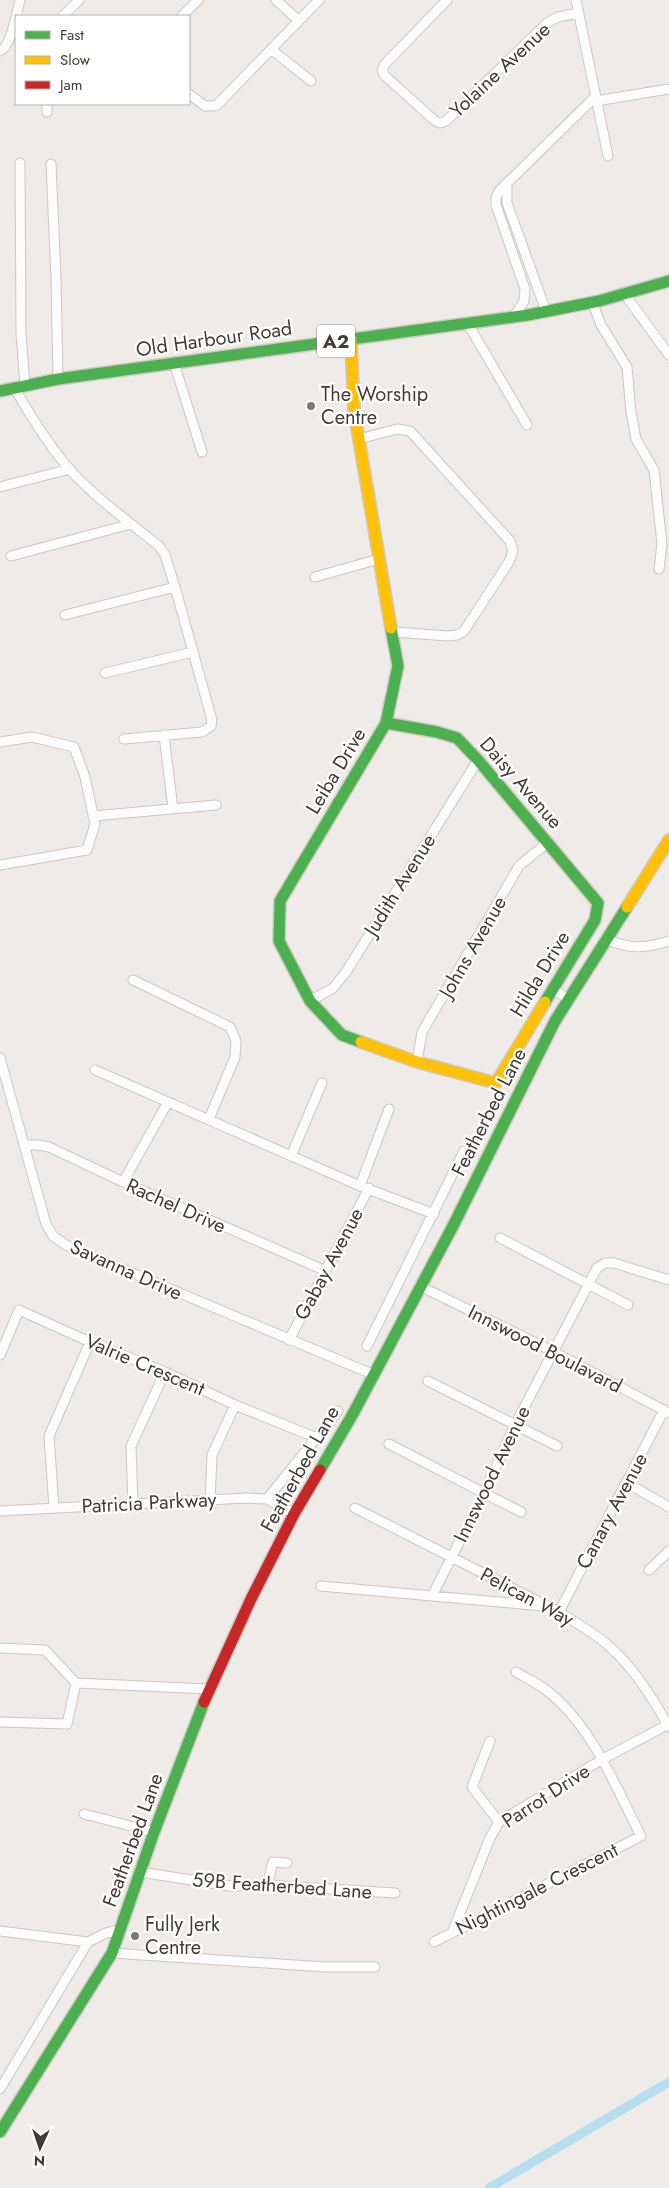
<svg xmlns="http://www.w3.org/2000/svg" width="669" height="2188" font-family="Jost,sans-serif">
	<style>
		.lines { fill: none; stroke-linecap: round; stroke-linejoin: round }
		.canal { stroke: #b6deee; stroke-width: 9 }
		.street-casing { stroke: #cbc7c4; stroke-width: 11 }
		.fast-casing { stroke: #cfc9c0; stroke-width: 14 }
		.slow-casing { stroke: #cfc9c0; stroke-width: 14 }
		.jam-casing { stroke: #cfc9c0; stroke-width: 14 }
		.street { stroke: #fcfcfc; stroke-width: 9 }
		.fast { stroke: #4caf50; stroke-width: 11 }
		.slow { stroke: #ffc107; stroke-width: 11 }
		.jam { stroke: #c62828; stroke-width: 11 }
		.poi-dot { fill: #807973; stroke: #fff; stroke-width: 2 }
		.labels { text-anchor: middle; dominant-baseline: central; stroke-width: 4.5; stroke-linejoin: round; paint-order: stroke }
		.shield { fill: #fff; stroke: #7c7671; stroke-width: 1 }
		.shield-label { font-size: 19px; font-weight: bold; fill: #443c34 }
		.street-label { font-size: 20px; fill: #443c34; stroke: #fff }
		.poi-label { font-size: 20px; fill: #443c34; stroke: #fff; text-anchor: start }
	</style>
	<rect width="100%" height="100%" fill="#eeebe8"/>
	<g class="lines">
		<path class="canal" d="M489 2188 669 2082"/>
		<g class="street-casing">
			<path id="street" d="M276 0 298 20
				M447 0 385 64 382 70 384 75 434 120 440 123 446 121 547 23 558 17 579 13
				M576 0 608 156
				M63 16 79 0
				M182 16 198 0
				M272 50 311 81
				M0 51C11 47 17 12 20 0
				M189 94 205 106H216L319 0
				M596 101 669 89
				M47 112V104
				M20 163 21 334 25 386
				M51 164 56 277 58 379
				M507 183V203L546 311
				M626 296 669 355
				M593 304 601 325 627 367 631 412 636 439 654 470 662 544 659 569
				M514 317 524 301 525 289 496 205V198L499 191 595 97
				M468 324 527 425
				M174 363 202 452
				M14 387C31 417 48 445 71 471 97 499 129 522 159 546L165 555 175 587 212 720 211 726 202 732 124 739
				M359 439 397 429 410 431 510 541 513 551 509 562 464 631 457 635 448 636 394 632
				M0 487 70 469
				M11 556 131 524
				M315 577 379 559
				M65 615 175 587
				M105 673 193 652
				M164 735 173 809
				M0 742 32 737 74 747 85 777 95 824 87 850 0 865
				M93 816 216 805
				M605 939C630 949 643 949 669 941
				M133 980 230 1027 236 1041 235 1057 209 1119
				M553 989 568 999
				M310 1001 333 988 346 972 478 760
				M0 1058 46 1224 53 1236 66 1245 372 1374
				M417 1062 422 1032 519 866 547 843
				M95 1070 360 1186 434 1214
				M26 1145H37L49 1147 123 1182 326 1271
				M291 1156 322 1083
				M123 1182 168 1102
				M360 1186 389 1109
				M500 1238 628 1305
				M420 1286 554 1352 669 1413
				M289 1340 369 1188
				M367 1346 464 1151
				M0 1355 19 1310 90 1342 165 1372 235 1405 317 1438
				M428 1381 557 1446
				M389 1444 521 1512
				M627 1483 669 1507
				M267 1499 338 1411
				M210 1501 212 1455 235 1405
				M133 1505 131 1446 165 1372
				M54 1508 49 1436 90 1342
				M355 1508 559 1612C576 1623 595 1633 610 1647 634 1668 653 1699 669 1727
				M0 1511 246 1498 267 1499 294 1514
				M649 1570 669 1551
				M321 1586 543 1606
				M432 1596 484 1493 515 1425 597 1268 605 1263H614L669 1280
				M559 1612 664 1410
				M0 1648 45 1650 76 1683
				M76 1683 209 1689
				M0 1722 67 1724 76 1683
				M490 1741 472 1787 499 1822
				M84 1814 154 1832
				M140 1872 230 1886 267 1885 395 1893
				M267 1885 273 1862 287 1863
				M0 1931 88 1942 106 1933 120 1930
				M452 1933 490 1838 499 1822 601 1760 669 1724
				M434 1942 641 1836C615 1786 592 1725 546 1690 537 1683 526 1678 516 1672
				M112 1953 325 1967H375
				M0 2089 88 1942"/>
		</g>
		<g class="fast-casing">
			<path id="fast" d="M0 391 58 379 528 315 599 301 669 281
				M386 723 437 732 457 738 478 760 598 903 595 920 545 1002
				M361 1042 342 1035 310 1001 279 941 280 901 386 723 398 666 391 628
				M320 1470 354 1412 454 1224 555 1021 627 907
				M0 2132 112 1953 154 1832 204 1702"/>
		</g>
		<g class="slow-casing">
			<path id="slow" d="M351 339 354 410 391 628
				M627 907 669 840
				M361 1042 417 1062 496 1083 545 1002"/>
		</g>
		<g class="jam-casing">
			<path id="jam" d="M204 1702 251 1599 294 1514 320 1470"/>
		</g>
		<use href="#street" class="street"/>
		<use href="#fast" class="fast"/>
		<use href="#slow" class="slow"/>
		<use href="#jam" class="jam"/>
	</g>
	<g class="poi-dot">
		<circle cx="311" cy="406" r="5"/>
		<circle cx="135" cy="1936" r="5"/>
	</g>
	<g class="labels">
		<rect class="shield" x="317" y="324.5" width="38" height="33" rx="4"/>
		<g class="shield-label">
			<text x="336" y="341">A2</text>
		</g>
		<g class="street-label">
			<text transform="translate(500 70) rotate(-43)">Yolaine Avenue</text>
			<text transform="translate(214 339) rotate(-8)">Old Harbour Road</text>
			<text transform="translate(336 771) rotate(-59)">Leiba Drive</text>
			<text transform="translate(521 783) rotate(49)">Daisy Avenue</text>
			<text transform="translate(400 885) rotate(-58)">Judith Avenue</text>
			<text transform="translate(473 947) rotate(-60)">Johns Avenue</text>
			<text transform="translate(540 974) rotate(-59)">Hilda Drive</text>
			<text transform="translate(489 1112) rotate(-63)">Featherbed Lane</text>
			<text transform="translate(176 1206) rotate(24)">Rachel Drive</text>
			<text transform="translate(329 1264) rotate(-62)">Gabay Avenue</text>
			<text transform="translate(126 1270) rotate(24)">Savanna Drive</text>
			<text transform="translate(545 1349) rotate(27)">Innswood Boulavard</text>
			<text transform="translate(145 1365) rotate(23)">Valrie Crescent</text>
			<text transform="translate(300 1469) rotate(-61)">Featherbed Lane</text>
			<text transform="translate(492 1474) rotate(-64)">Innswood Avenue</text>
			<text transform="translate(149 1503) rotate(-3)">Patricia Parkway</text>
			<text transform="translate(612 1511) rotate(-62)">Canary Avenue</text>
			<text transform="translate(527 1597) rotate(28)">Pelican Way</text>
			<text transform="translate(546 1796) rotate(-33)">Parrot Drive</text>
			<text transform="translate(133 1840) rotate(-70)">Featherbed Lane</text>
			<text transform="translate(282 1886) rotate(4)">59B Featherbed Lane</text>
			<text transform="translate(537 1889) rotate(-27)">Nightingale Crescent</text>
		</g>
		<g class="poi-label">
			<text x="321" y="394">The Worship<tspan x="321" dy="23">Centre</tspan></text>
			<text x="145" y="1924">Fully Jerk<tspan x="145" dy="23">Centre</tspan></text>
		</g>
	</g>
	<rect x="15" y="15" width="175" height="90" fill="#ffffff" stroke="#b4b1ae"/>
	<rect x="25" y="31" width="25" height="8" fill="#4caf50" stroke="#b4b1ae"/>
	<text x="60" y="40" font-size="15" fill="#443c34">Fast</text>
	<rect x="25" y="56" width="25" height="8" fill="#ffc107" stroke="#b4b1ae"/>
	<text x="60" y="65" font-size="15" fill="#443c34">Slow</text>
	<rect x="25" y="81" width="25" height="8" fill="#c62828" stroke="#b4b1ae"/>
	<text x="60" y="90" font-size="15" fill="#443c34">Jam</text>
	<g transform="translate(40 2148) rotate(183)" stroke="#ffffff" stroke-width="4" paint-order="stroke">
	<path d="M0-4L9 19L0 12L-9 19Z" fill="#443c34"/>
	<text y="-8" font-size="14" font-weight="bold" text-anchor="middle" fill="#443c34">N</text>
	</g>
</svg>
